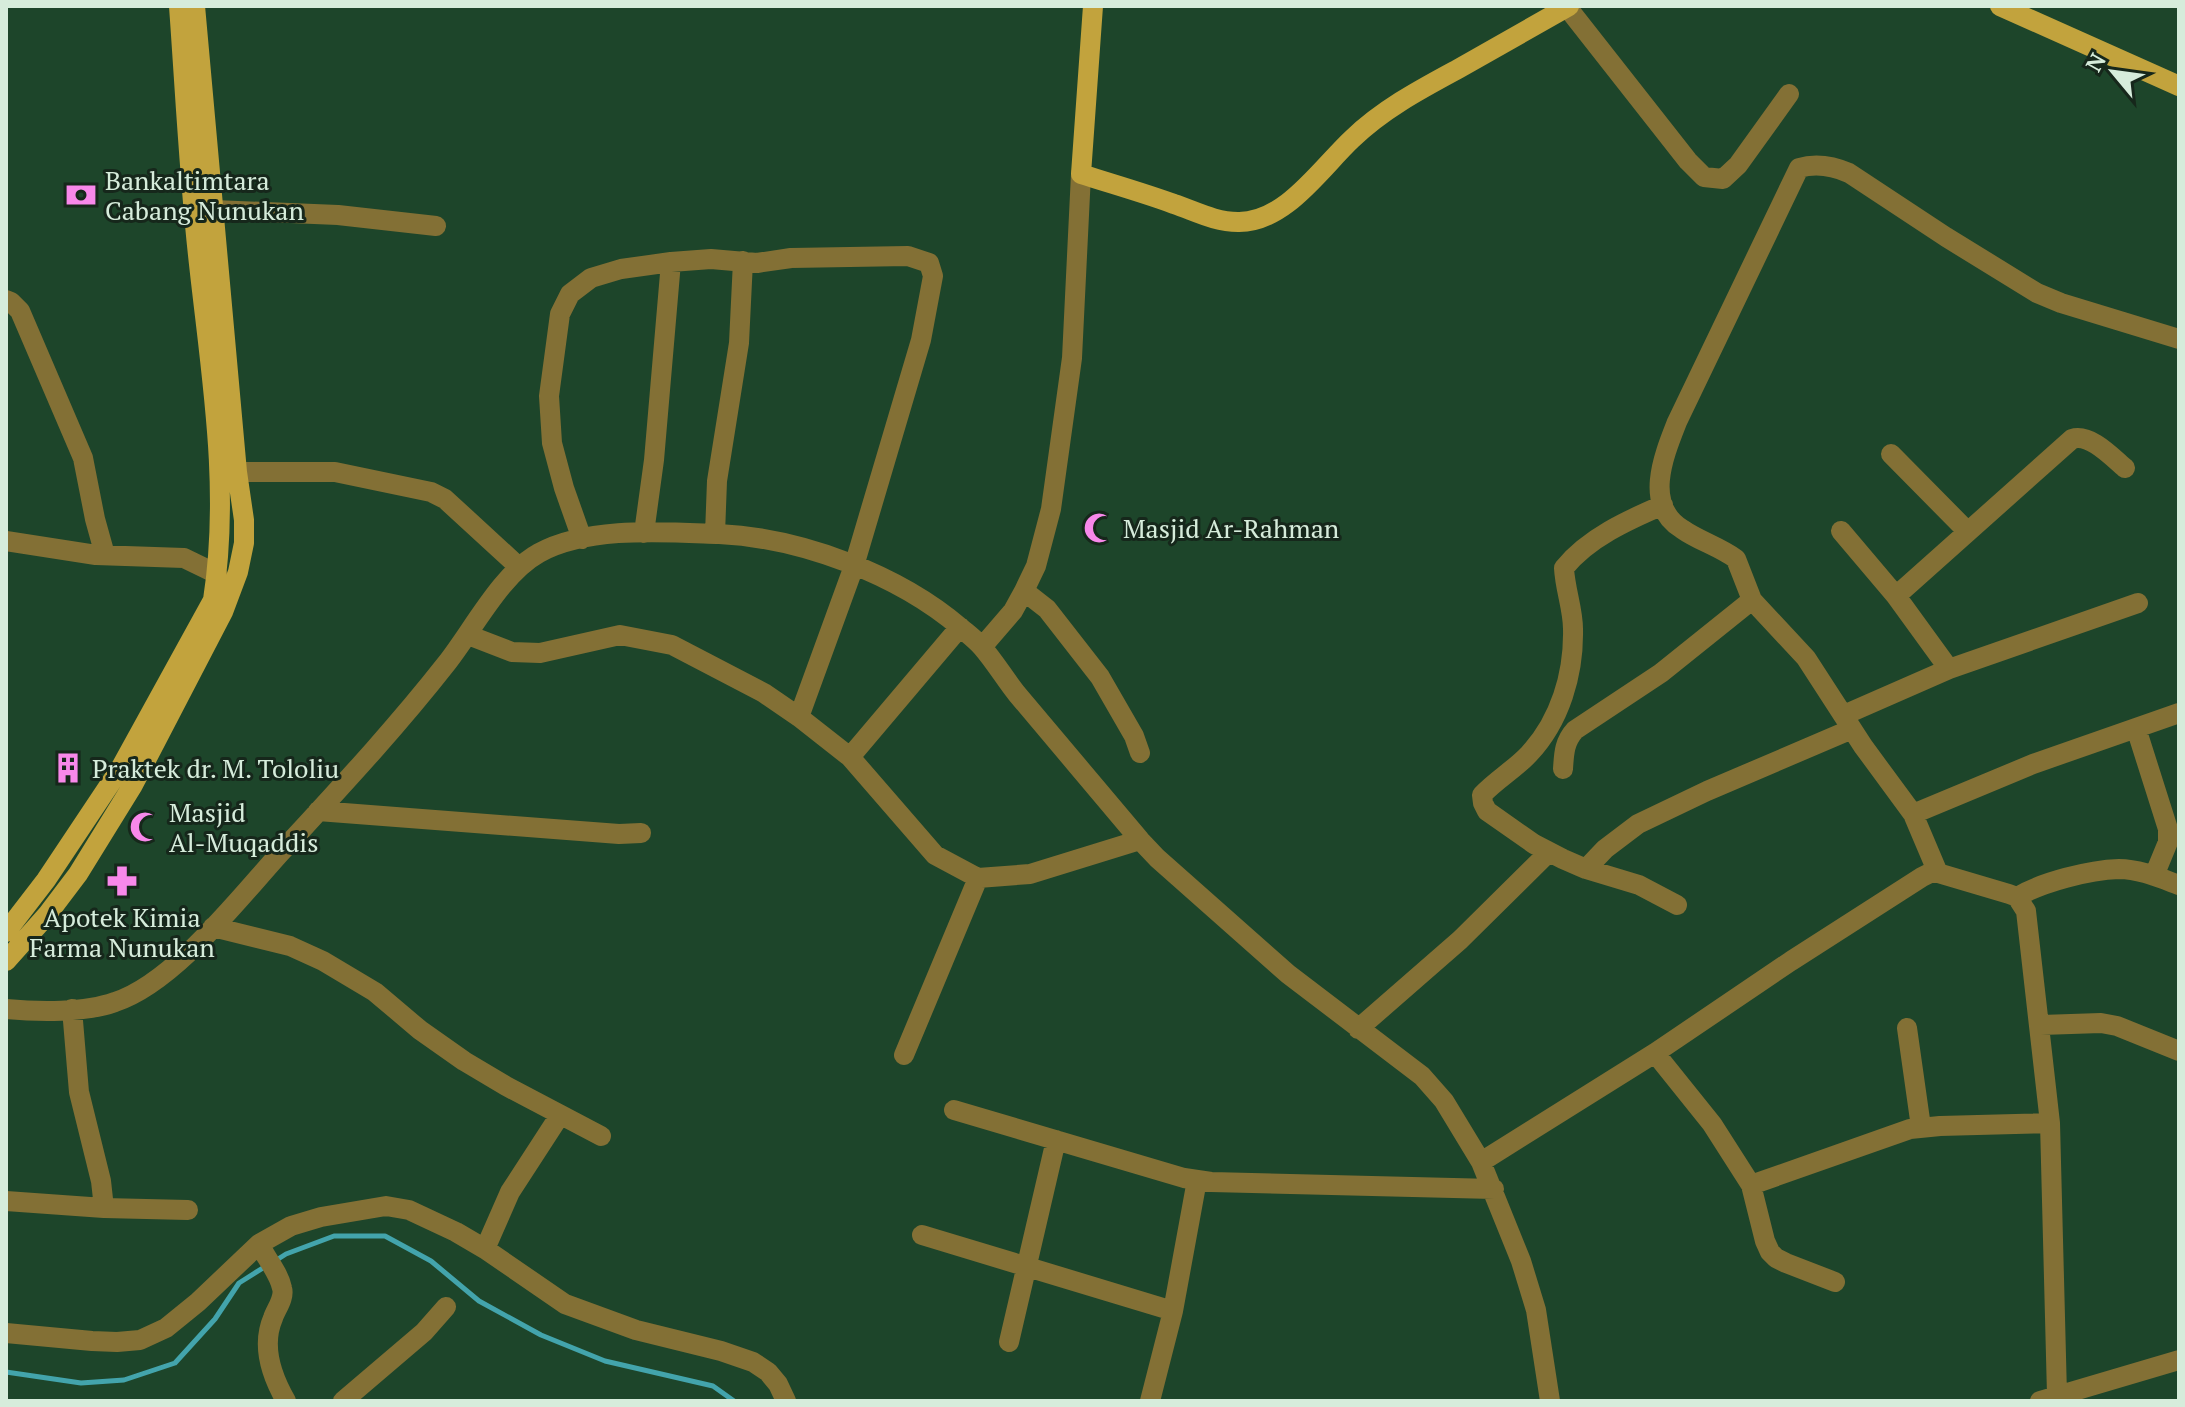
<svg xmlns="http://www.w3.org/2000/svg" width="2185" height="1407" font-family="'PT Serif',serif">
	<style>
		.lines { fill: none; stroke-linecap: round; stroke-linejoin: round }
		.stream { stroke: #43a4ac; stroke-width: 5 }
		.minor { stroke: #837035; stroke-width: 20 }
		.major { stroke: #c2a33d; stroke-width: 20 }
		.labels { text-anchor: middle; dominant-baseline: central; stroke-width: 6; stroke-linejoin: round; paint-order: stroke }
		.poi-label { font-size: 26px; fill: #d6ecdb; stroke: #16271b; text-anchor: start }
	</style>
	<rect width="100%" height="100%" fill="#1d452a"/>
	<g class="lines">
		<path class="stream" d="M275 1261 286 1254 334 1236H385L431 1261 479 1301 541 1335 605 1361 713 1386 734 1401
			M6 1372 81 1383 124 1380 175 1363 215 1319 239 1283 266 1266"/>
		<path class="minor" d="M1567 7 1688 161 1704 177 1723 179 1738 165 1789 94
			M197 214 214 210 338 215 436 226
			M6 300 11 302 20 311 83 458 95 519 105 555
			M1891 454 1968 532
			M237 472H335L431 492 445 499 519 567
			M1663 505C1628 520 1588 538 1564 568 1565 589 1573 609 1573 629 1574 674 1560 721 1529 754 1515 769 1496 780 1482 795L1483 803 1487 811 1534 844 1563 859 1586 869 1639 885 1677 905
			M1841 531 1896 596
			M644 533 654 460 671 262
			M715 534 717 481 739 343 743 261
			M582 539 564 488 552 443 549 396 560 314 570 294 591 278 621 269 671 262 711 259 757 263 791 258 908 256 929 263 933 276 921 340 854 566 799 717
			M6 541 96 555 184 558 217 574
			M1024 591 1047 609 1100 677 1134 736 1140 753
			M1752 600 1736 559C1720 547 1699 541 1682 529 1643 505 1664 455 1677 422L1799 168C1816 163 1833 166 1849 173L1946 237 2037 293 2061 303 2179 339
			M468 635 512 652 540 653 620 635 672 645 764 693 799 717 850 757 935 855 978 878 1030 874 1140 840
			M982 647 1013 611 1024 591 1036 566 1051 509 1072 358 1081 174
			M1949 669 1896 596 2072 439C2090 433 2112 457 2125 468
			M1844 715 1949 669 2138 603
			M2136 728 2168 829V842L2154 876
			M850 757 960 627
			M1563 769C1564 754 1564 742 1575 730L1661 673 1752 600 1806 658 1863 746 1913 814 1938 873
			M318 811 619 834 641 833
			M1913 814 2033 764 2179 713
			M1586 869 1605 849 1638 824 1707 791 1852 729
			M2017 897C2042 882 2089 870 2119 869 2139 869 2160 878 2179 885
			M213 927 290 946 323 961 375 992 420 1030 464 1061 506 1086 601 1136
			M6 1009C38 1012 85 1013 115 1002 174 983 240 897 282 851 338 790 395 729 446 664 473 630 501 574 539 553 588 526 664 532 719 534 801 538 898 574 961 628 968 634 976 640 982 647 995 662 1005 679 1017 694 1058 743 1099 791 1140 840L1157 858 1288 974 1422 1076 1444 1101 1481 1162 1521 1261 1536 1310 1550 1401
			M2041 1025 2101 1023 2117 1026 2179 1051
			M1907 1028 1921 1127
			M1358 1029 1460 940 1549 852
			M1655 1053 1712 1124 1751 1185 1765 1241 1770 1252 1776 1258 1786 1263 1835 1282
			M904 1055 978 878
			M954 1110 1184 1178 1211 1182 1494 1189
			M1481 1162 1655 1053 1791 961 1922 877 1930 873H1938L2009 894 2017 897 2026 911 2050 1123 2057 1395
			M1751 1185 1910 1129 1940 1126 2050 1123
			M6 1201 104 1208 101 1181 79 1092 72 1009
			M104 1208 188 1210
			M922 1235 1173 1311
			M259 1244C266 1258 279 1273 282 1288 285 1298 276 1309 273 1318 261 1346 271 1375 286 1401
			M485 1249 510 1192 560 1115
			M6 1333 92 1341 117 1342 140 1340 166 1328 198 1302 259 1244 291 1226 321 1217 386 1206 409 1210 456 1232 485 1249 565 1304 636 1330 721 1351 753 1362 768 1372 778 1384 786 1401
			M1009 1342 1056 1140
			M343 1401 424 1332 446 1307
			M1150 1401 1173 1311 1197 1180
			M2040 1401 2179 1360"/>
		<path class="major" d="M1093 6 1081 174C1112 184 1144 193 1174 204 1195 211 1215 222 1238 222 1285 223 1321 168 1352 139 1383 109 1421 89 1458 69 1495 48 1532 27 1569 6
			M2000 6 2179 86
			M6 932 46 880 120 769 213 600C231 485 210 369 198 255 189 172 185 89 179 6
			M6 961 47 915 78 874 133 785 223 612 238 572 244 543V520L237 472 195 6"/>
	</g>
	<defs>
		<g id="bank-bare" transform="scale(2.4)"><path d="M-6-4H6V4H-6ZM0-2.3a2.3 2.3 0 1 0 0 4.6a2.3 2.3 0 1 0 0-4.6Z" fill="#f888ea" stroke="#16271b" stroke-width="2.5" paint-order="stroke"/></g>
		<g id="mosque-bare" transform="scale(2.4)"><path d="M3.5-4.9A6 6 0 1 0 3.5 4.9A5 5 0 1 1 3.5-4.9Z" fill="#f888ea" stroke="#16271b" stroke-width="2.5" paint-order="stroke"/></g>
		<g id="building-bare" transform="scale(2.4)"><path d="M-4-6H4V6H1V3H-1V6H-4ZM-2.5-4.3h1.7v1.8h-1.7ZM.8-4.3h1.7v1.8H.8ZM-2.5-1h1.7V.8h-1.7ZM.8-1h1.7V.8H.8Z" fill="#f888ea" stroke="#16271b" stroke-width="2.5" paint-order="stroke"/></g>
		<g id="pharmacy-bare" transform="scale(2.4)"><path d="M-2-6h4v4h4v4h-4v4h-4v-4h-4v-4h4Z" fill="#f888ea" stroke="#16271b" stroke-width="2.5" paint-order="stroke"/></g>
	</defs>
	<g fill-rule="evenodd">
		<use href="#bank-bare" x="81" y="195"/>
		<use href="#mosque-bare" x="1099" y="528"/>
		<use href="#building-bare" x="68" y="768"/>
		<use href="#mosque-bare" x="145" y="827"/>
		<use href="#pharmacy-bare" x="122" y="881"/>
	</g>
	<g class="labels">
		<g class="poi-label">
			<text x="105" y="180">Bankaltimtara<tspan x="105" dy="30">Cabang Nunukan</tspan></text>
			<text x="1123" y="528">Masjid Ar-Rahman</text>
			<text x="92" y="768">Praktek dr. M. Tololiu</text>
			<text x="169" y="812">Masjid<tspan x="169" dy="30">Al-Muqaddis</tspan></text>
			<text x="122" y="917" text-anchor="middle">Apotek Kimia<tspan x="122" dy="30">Farma Nunukan</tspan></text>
		</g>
	</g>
	<rect width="2185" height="1407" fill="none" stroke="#d6ecdb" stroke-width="16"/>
	<g transform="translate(2113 72) rotate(299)" stroke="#16271b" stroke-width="6" paint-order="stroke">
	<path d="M0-6L14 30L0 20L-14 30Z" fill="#d6ecdb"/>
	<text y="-12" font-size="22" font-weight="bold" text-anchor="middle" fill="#d6ecdb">N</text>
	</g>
</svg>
